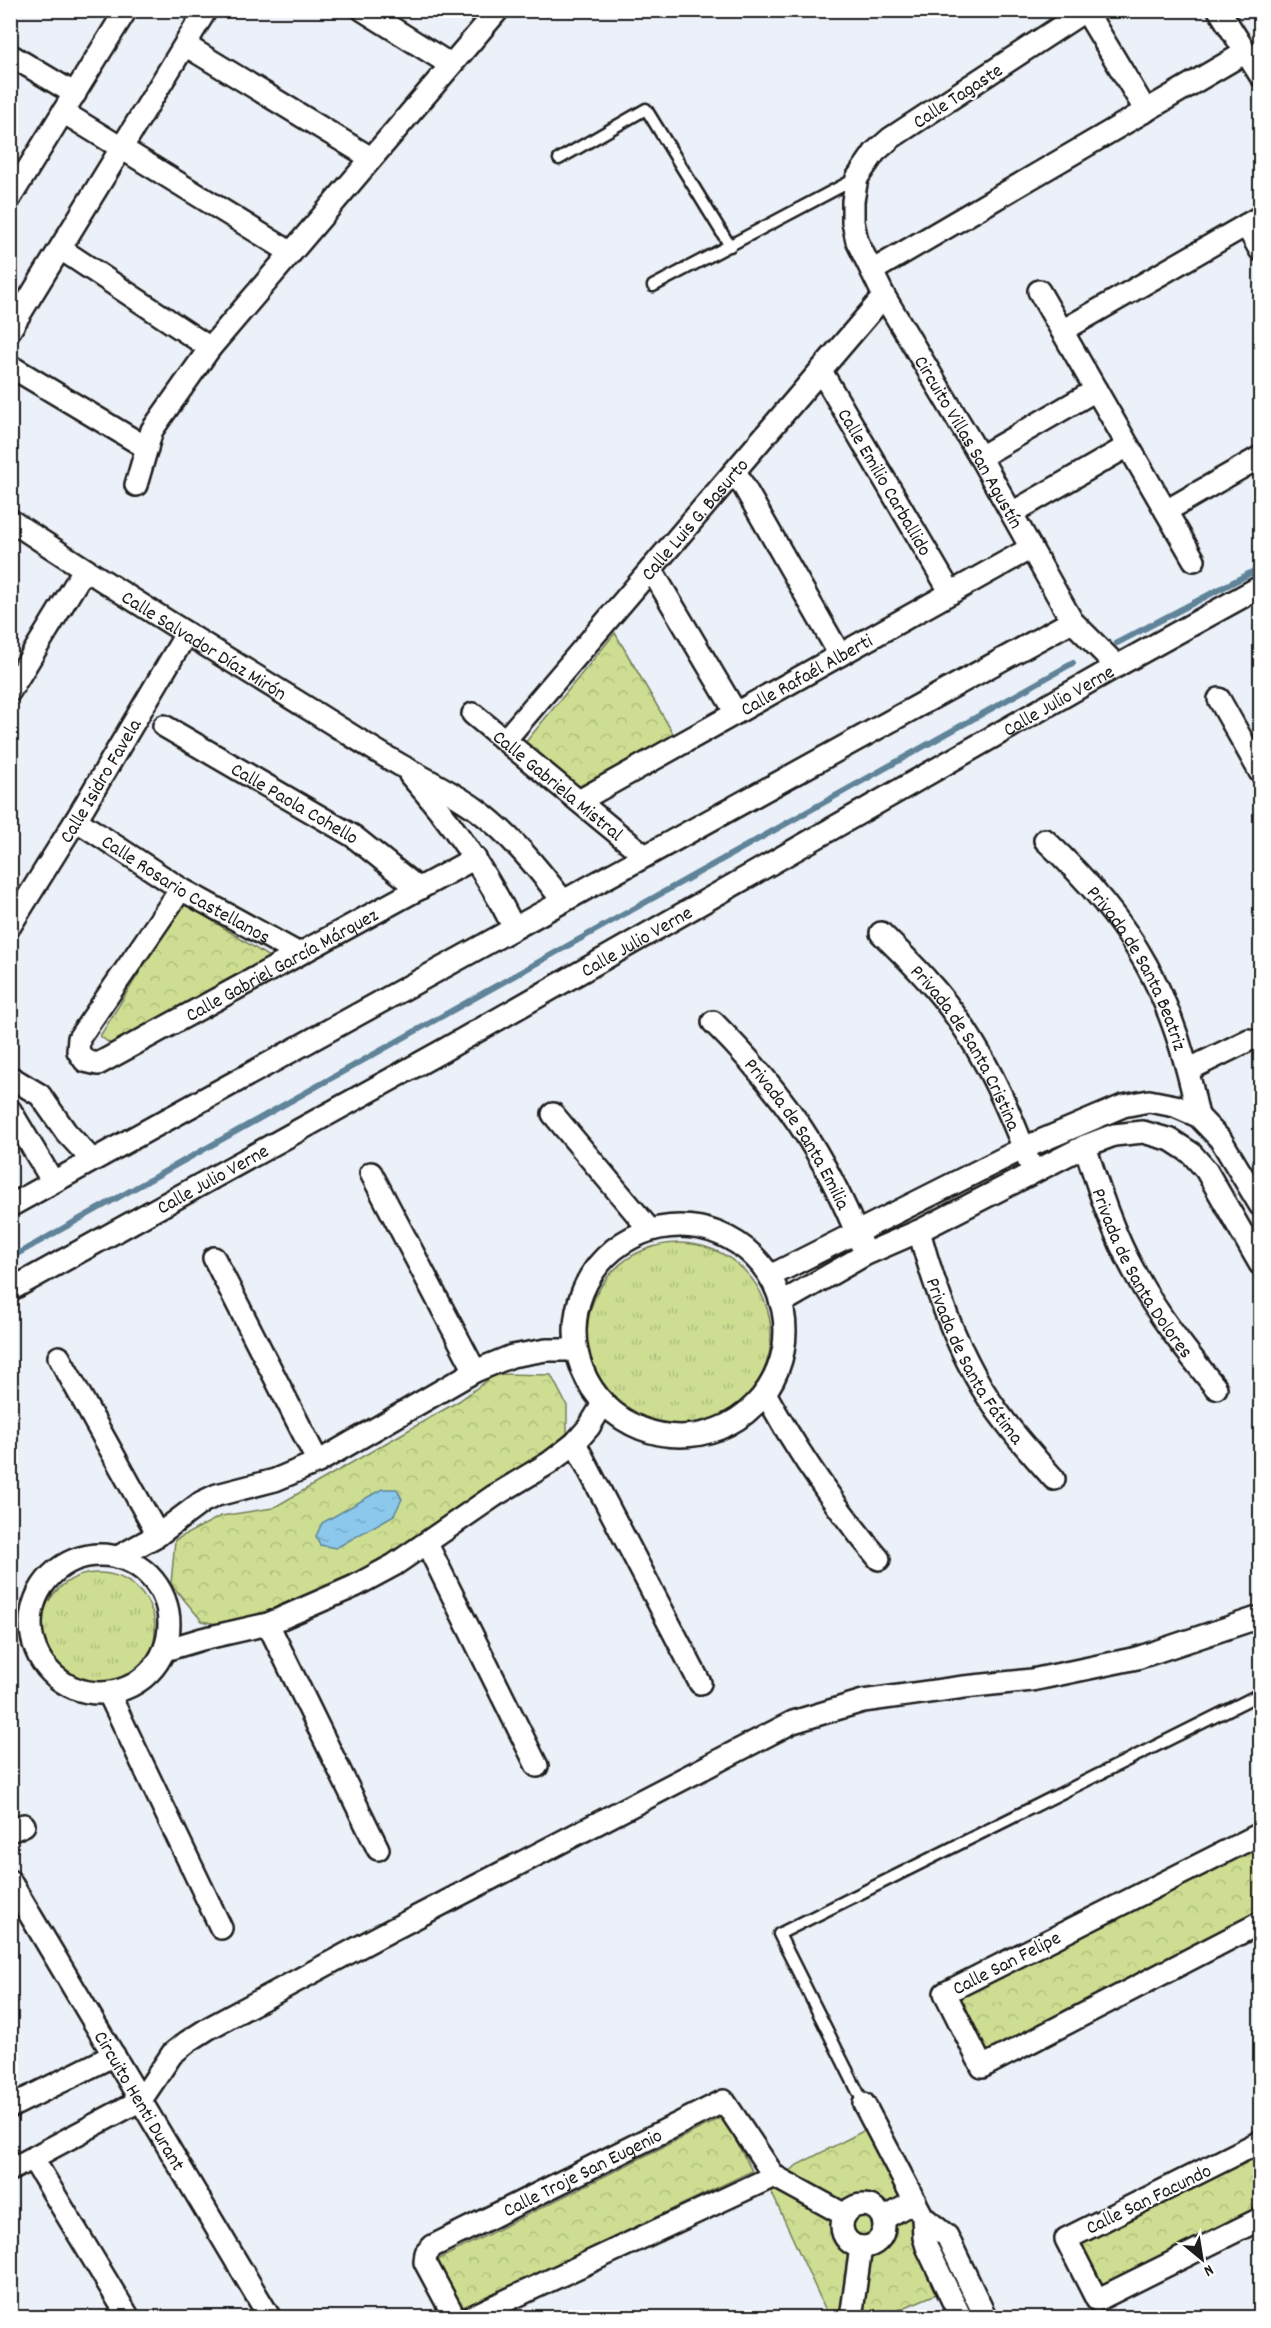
<svg xmlns="http://www.w3.org/2000/svg" width="1271" height="2328" viewBox="0 0 1271 2328" font-family="Dekko,sans-serif">
<style>
.grass{fill:url(#grass-tufts);stroke:#747d57;stroke-width:1.5}
.park{fill:url(#park-crowns);stroke:#747d57;stroke-width:1.5}
.water{fill:url(#water-ripples);stroke:#5f8398;stroke-width:1.5}
.lines{fill:none;stroke-linecap:round;stroke-linejoin:round}
.stream{stroke:#5f8398;stroke-width:6}
.lane-casing{stroke:#1c1c1c;stroke-width:15}
.street-casing{stroke:#1c1c1c;stroke-width:26}
.lane{stroke:#fff;stroke-width:10}
.street{stroke:#fff;stroke-width:21}
.labels{text-anchor:middle;stroke-width:4.5;stroke-linejoin:round;paint-order:stroke}
.street-label{font-size:20px;fill:#1c1c1c;stroke:#fff}
</style>
<defs>
<pattern id="grass-tufts" width="24" height="20" patternUnits="userSpaceOnUse" patternTransform="scale(1.5)"><rect width="24" height="20" fill="#cdde92"/><path d="M3 7l-1-3M5 7V3M7 7l1-3M15 17l-1-3M17 17v-4M19 17l1-3" fill="none" stroke="#afbe7d"/></pattern>
<pattern id="park-crowns" width="20" height="18" patternUnits="userSpaceOnUse" patternTransform="scale(1.5)"><rect width="20" height="18" fill="#cdde92"/><path d="M2 6a3 3 0 1 1 6 0M12 15a3 3 0 1 1 6 0" fill="none" stroke="#afbe7d"/></pattern>
<pattern id="water-ripples" width="26" height="14" patternUnits="userSpaceOnUse" patternTransform="scale(1.5)"><rect width="26" height="14" fill="#8bc8eb"/><path d="M2 4q2-2 4 0t4 0M15 11q2-2 4 0t4 0" fill="none" stroke="#77abc9"/></pattern>
</defs>
<rect width="100%" height="100%" fill="#ebf0f9"/>
<filter id="ink" filterUnits="userSpaceOnUse"><feTurbulence type="fractalNoise" baseFrequency=".0167" numOctaves="2"/><feDisplacementMap in="SourceGraphic" scale="12" xChannelSelector="R" yChannelSelector="G"/><feConvolveMatrix kernelMatrix="1 2 1 2 8 2 1 2 1" color-interpolation-filters="sRGB"/></filter>
<g filter="url(#ink)">
<path class="grass" d="M587 1335a92 92 0 1 1 184 0a92 92 0 1 1-184 0Z
M41 1630a57 57 0 1 1 114 0a57 57 0 1 1-114 0Z"/>
<path class="park" d="M615,633L674,735L576,788L525,743Z
M183,902L269,957L266,965L116,1048L100,1036Z
M496,1374L551,1375L567,1406V1433L537,1462L378,1566L280,1605L241,1629L202,1621L171,1584L175,1540L221,1516L273,1508L459,1401Z
M1260,1844V1916L988,2057L957,1997Z
M723,2117L752,2171L462,2310L437,2260Z
M869,2128L902,2197L941,2292L882,2317H829L770,2189L797,2165Z
M1260,2144V2218L1097,2302L1066,2242Z"/>
<path class="water" d="M382,1489H397L402,1499L394,1515L336,1548L320,1545L316,1536L322,1523Z"/>
<g class="lines">
<path class="stream" d="M1117,643L1260,568
M10,1258L1073,663"/>
<g class="lane-casing">
<path id="lane" d="M559,159L646,109L730,246
M653,286L857,178
M864,2104L779,1934L1260,1694"/>
</g>
<g class="street-casing">
<g id="street">
<path d="M363,10L451,65"/>
<path id="s1" d="M1086,10L891,138L875,152L857,178L853,201V222L857,241L884,296L980,457L1072,621L1117,666"/>
<path d="M1219,10L1260,75"/>
<path d="M1086,11L1146,111"/>
<path d="M185,45L371,158"/>
<path d="M10,55L75,94"/>
<path d="M63,112L290,252"/>
<path d="M10,198L126,10"/>
<path d="M1246,225L1260,250"/>
<path d="M61,249L210,348"/>
<path d="M872,271L1246,52"/>
<path d="M1039,291L1194,560"/>
<path d="M10,330L206,10"/>
<path d="M1062,331L1260,217"/>
<path d="M10,366L147,448"/>
<path id="s2" d="M821,371L951,593"/>
<path d="M980,457L1096,390"/>
<path d="M735,471L840,655"/>
<path d="M136,485L152,430L210,348L498,10"/>
<path d="M1166,511L1260,457"/>
<path d="M1012,513L1128,446"/>
<path id="s3" d="M10,520C108,586 209,647 309,709C340,728 370,748 402,766C427,780 452,792 476,809C510,834 537,867 563,901"/>
<path d="M651,569L736,713"/>
<path d="M10,691L84,570"/>
<path d="M1219,699L1260,772"/>
<path id="s4" d="M473,714L645,856"/>
<path id="s5" d="M164,726L353,836L419,889"/>
<path id="s6" d="M505,740L884,296"/>
<path d="M410,775C452,822 486,872 514,928"/>
<path id="s7" d="M579,801L1031,548"/>
<path id="s8" d="M76,820L181,889L299,954"/>
<path id="s9" d="M1045,840C1135,924 1174,996 1198,1116"/>
<path id="s10" d="M181,889L79,1038L78,1051L85,1061L98,1064L475,858"/>
<path id="s11" d="M10,926L76,820L186,634"/>
<path id="s12" d="M881,933C896,948 912,963 926,979C974,1031 1004,1096 1029,1162"/>
<path id="s13" d="M713,1022C783,1092 824,1152 861,1244"/>
<path d="M1188,1070L1249,1040"/>
<path d="M10,1077L40,1095L66,1132L92,1160"/>
<path d="M10,1110L53,1182"/>
<path d="M553,1114L650,1230"/>
<path id="s14" d="M1085,1146C1099,1190 1113,1234 1136,1275C1158,1316 1187,1352 1216,1388"/>
<path d="M371,1173L475,1371"/>
<path d="M10,1206L1072,621"/>
<circle cx="680" cy="1331" r="105"/>
<path id="s15" d="M919,1231C934,1286 953,1339 982,1388C1002,1421 1028,1450 1054,1479"/>
<path d="M214,1258L318,1462"/>
<path d="M770,1276L1024,1148L1123,1106L1149,1101L1175,1106L1198,1116L1221,1140L1260,1205"/>
<path id="s16" d="M10,1290L444,1050L1117,666L1260,587"/>
<path d="M781,1303L866,1254L919,1231L1085,1146L1114,1135L1143,1132L1171,1140L1191,1153L1206,1170L1260,1264"/>
<path d="M59,1357L158,1535"/>
<path d="M765,1393C798,1453 835,1507 879,1559"/>
<path d="M575,1443L700,1683"/>
<path d="M427,1544L537,1766"/>
<circle cx="100" cy="1624" r="69"/>
<path d="M118,1557L158,1535L202,1502L217,1495L275,1480L318,1462L475,1371L512,1356L546,1350H576"/>
<path d="M268,1624L378,1849"/>
<path d="M165,1650L202,1639L268,1624L355,1586L394,1565L494,1496L549,1463L575,1443L589,1427L603,1404"/>
<path d="M109,1694L221,1928"/>
<path d="M10,1831L24,1825"/>
<path d="M1260,1834L945,1993L982,2067L1260,1923"/>
<path id="s17" d="M10,1881L270,2318"/>
<path d="M864,2104L923,2217L924,2237L927,2247L961,2318"/>
<path d="M10,2107L114,2055"/>
<path d="M1260,2142L1066,2239L1097,2300L1260,2219"/>
<path d="M33,2159L129,2318"/>
<path d="M10,2170L141,2100L172,2054L187,2042L209,2028L378,1937L793,1722L863,1701L964,1687L1032,1680L1137,1658L1260,1617"/>
<circle cx="863" cy="2226" r="21"/>
<path d="M923,2217L947,2236L986,2318"/>
<path d="M883,2219L915,2201"/>
<path id="s18" d="M455,2318L425,2262L426,2253L433,2246L724,2101L774,2176L845,2215"/>
<path d="M469,2318L774,2176"/>
<path d="M851,2318L861,2247"/>
</g>
</g>
<use href="#lane" class="lane"/>
<use href="#street" class="street"/>
</g>
</g>
<g class="labels">
<g class="street-label">
<text transform="translate(957 95) rotate(-33)" y="7">Calle Tagaste</text>
<text dy="7" stroke="none"><textPath href="#s1" startOffset="580">Circuito Villas San Agustín</textPath></text>
<text dy="7" stroke="none"><textPath href="#s2" startOffset="128">Calle Emilio Carballido</textPath></text>
<text dy="7" stroke="none"><textPath href="#s6" startOffset="291">Calle Luis G. Basurto</textPath></text>
<text dy="7" stroke="none"><textPath href="#s3" startOffset="231">Calle Salvador Díaz Mirón</textPath></text>
<text dy="7" stroke="none"><textPath href="#s7" startOffset="260">Calle Rafaél Alberti</textPath></text>
<text dy="7" stroke="none"><textPath href="#s16" startOffset="1203">Calle Julio Verne</textPath></text>
<text dy="7" stroke="none"><textPath href="#s11" startOffset="171">Calle Isidro Favela</textPath></text>
<text dy="7" stroke="none"><textPath href="#s4" startOffset="111">Calle Gabriela Mistral</textPath></text>
<text dy="7" stroke="none"><textPath href="#s5" startOffset="152">Calle Paola Cohello</textPath></text>
<text dy="7" stroke="none"><textPath href="#s8" startOffset="130">Calle Rosario Castellanos</textPath></text>
<text dy="7" stroke="none"><textPath href="#s16" startOffset="717">Calle Julio Verne</textPath></text>
<text dy="7" stroke="none"><textPath href="#s10" startOffset="428">Calle Gabriel García Márquez</textPath></text>
<text dy="7" stroke="none"><textPath href="#s9" startOffset="160">Privada de Santa Beatriz</textPath></text>
<text dy="7" stroke="none"><textPath href="#s12" startOffset="144">Privada de Santa Cristina</textPath></text>
<text dy="7" stroke="none"><textPath href="#s13" startOffset="141">Privada de Santa Emilia</textPath></text>
<text dy="7" stroke="none"><textPath href="#s16" startOffset="231">Calle Julio Verne</textPath></text>
<text dy="7" stroke="none"><textPath href="#s14" startOffset="140">Privada de Santa Dolores</textPath></text>
<text dy="7" stroke="none"><textPath href="#s15" startOffset="142">Privada de Santa Fátima</textPath></text>
<text transform="translate(1006 1962) rotate(-27)" y="7">Calle San Felipe</text>
<text dy="7" stroke="none"><textPath href="#s17" startOffset="255">Circuito Henti Durant</textPath></text>
<text dy="7" stroke="none"><textPath href="#s18" startOffset="249">Calle Troje San Eugenio</textPath></text>
<text transform="translate(1148 2198) rotate(-26)" y="7">Calle San Facundo</text>
</g>
</g>
<rect width="1271" height="2328" fill="none" stroke="#fff" stroke-width="36"/>
<rect x="18" y="18" width="1235" height="2292" fill="none" stroke="#1c1c1c" stroke-width="2" filter="url(#ink)"/>
<g transform="translate(1202 2259) rotate(150)" stroke="#ffffff" stroke-width="4.5" paint-order="stroke">
<path d="M0-4.5L10 22L0 15L-10 22Z" fill="#1c1c1c"/>
<text y="-9" font-size="16" font-weight="bold" text-anchor="middle" fill="#1c1c1c">N</text>
</g>
</svg>
